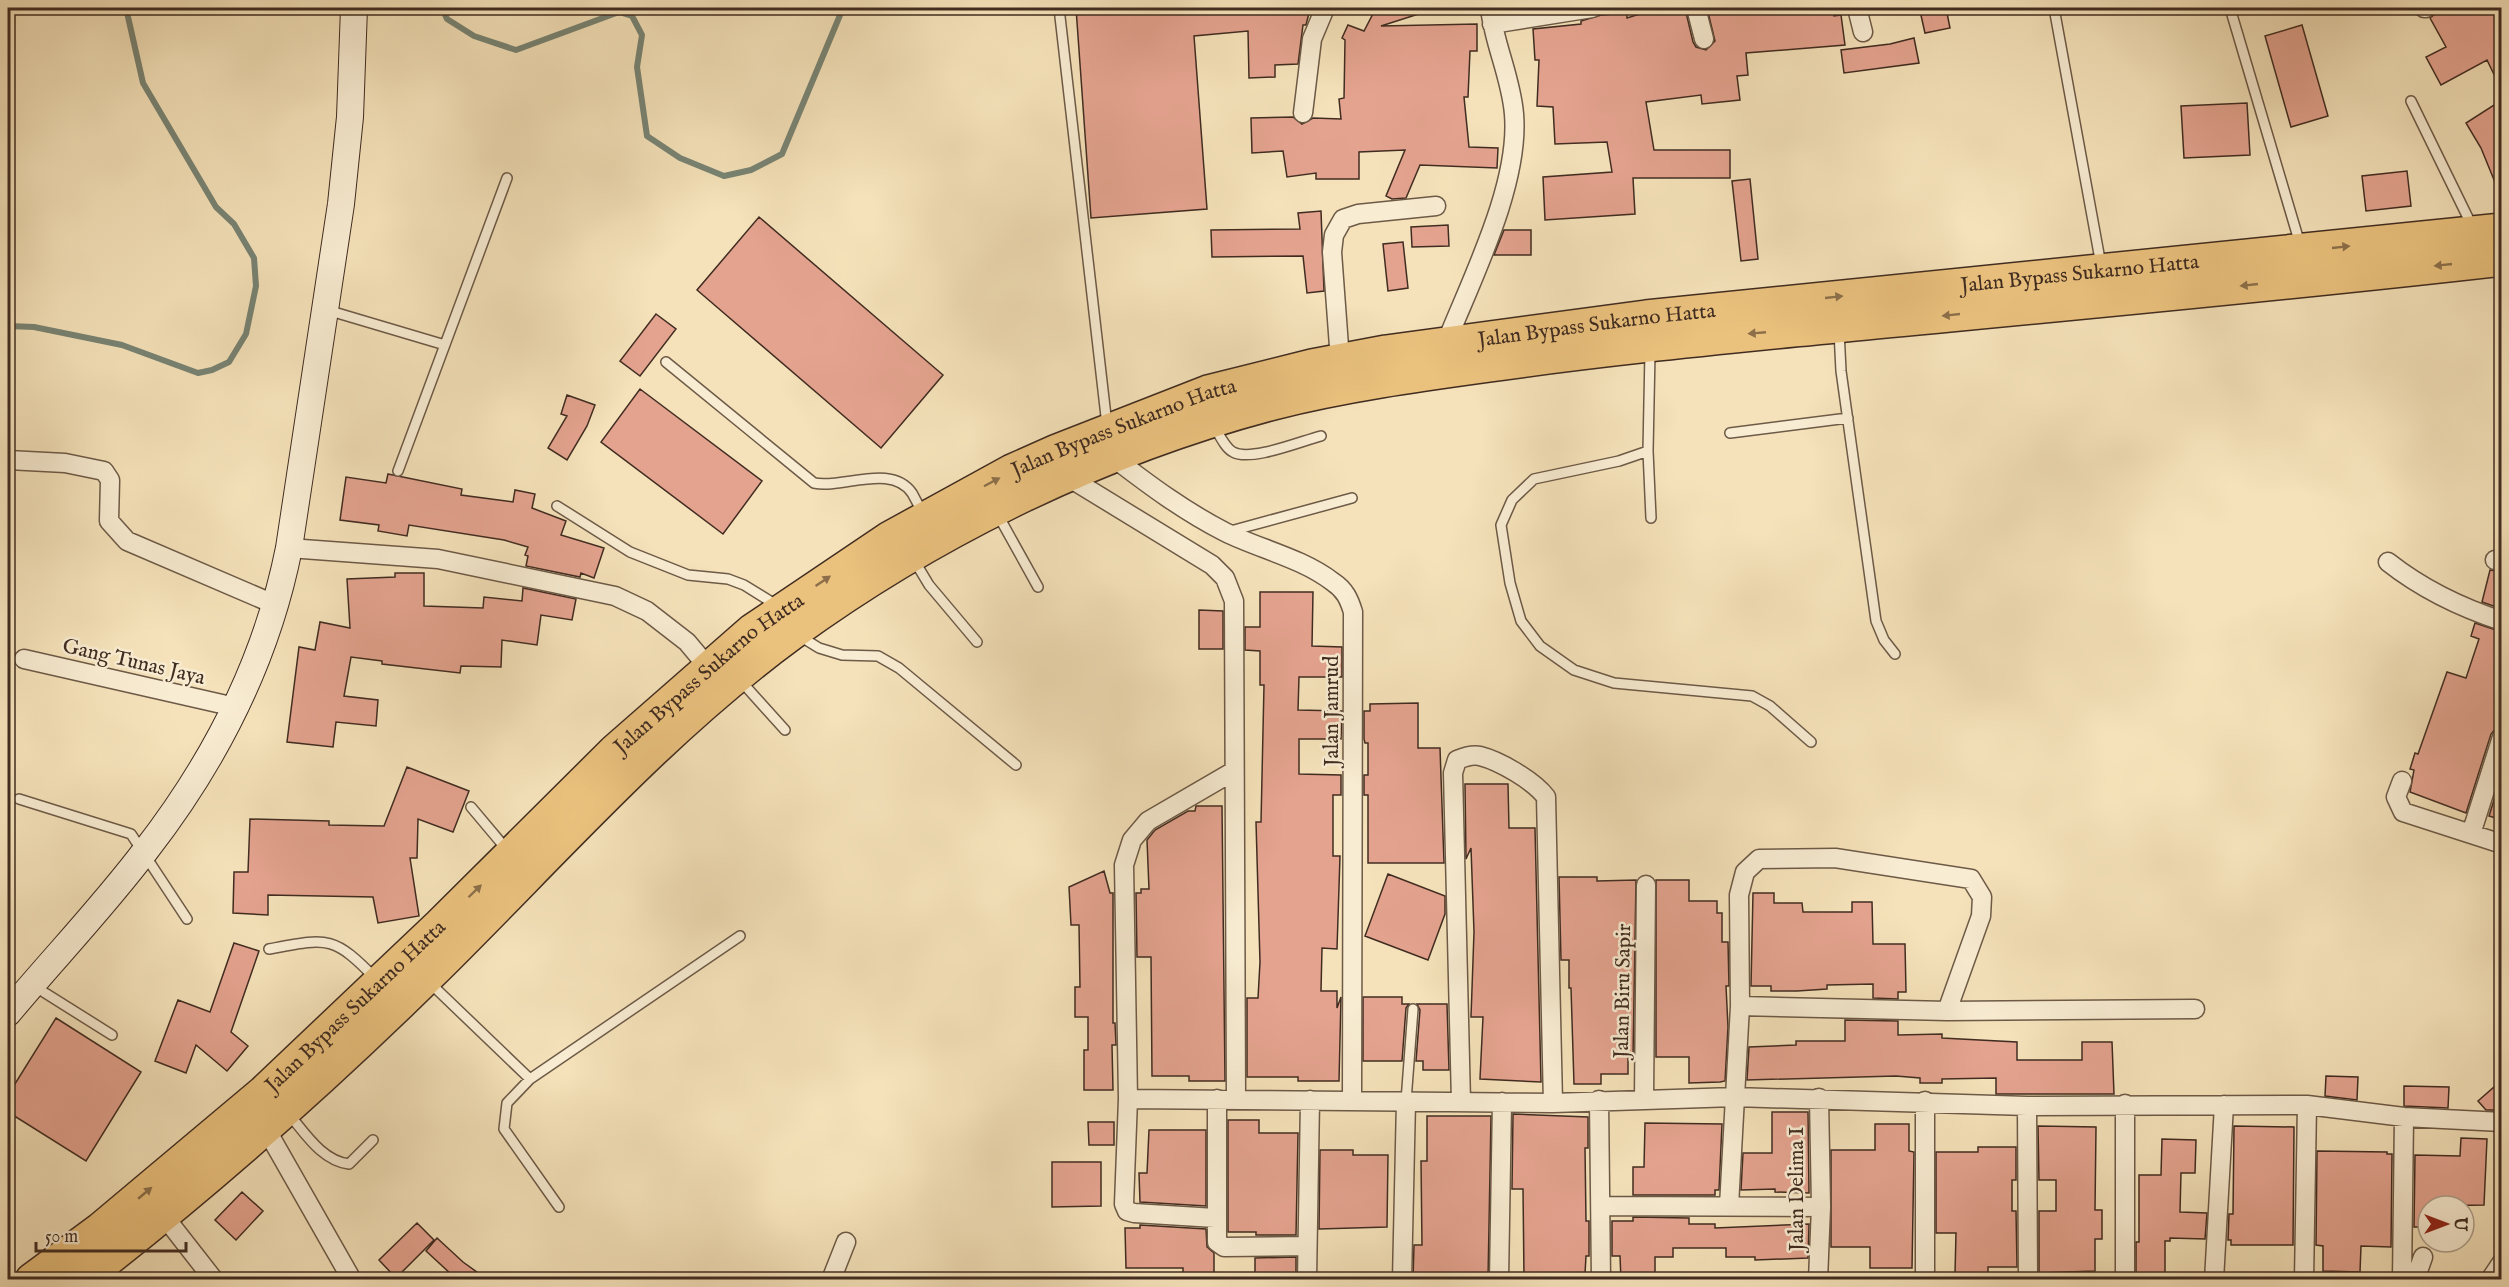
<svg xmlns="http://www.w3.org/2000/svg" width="2509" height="1287" viewBox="0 0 2509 1287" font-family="'IM FELL English',serif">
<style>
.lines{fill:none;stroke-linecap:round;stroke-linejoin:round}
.stream{stroke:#788474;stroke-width:6}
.building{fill:#e4a38f;stroke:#402c21;stroke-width:1.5}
.lane-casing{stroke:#6d5a47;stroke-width:12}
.street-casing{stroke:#6d5a47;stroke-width:21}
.secondary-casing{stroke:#402c21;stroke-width:28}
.highway-casing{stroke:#402c21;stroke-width:36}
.lane{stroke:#f8ecd2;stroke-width:9}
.street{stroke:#f8ecd2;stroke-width:18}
.secondary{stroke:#f8ecd2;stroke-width:26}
.highway{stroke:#eac17d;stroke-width:33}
.oneway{fill:#8c6f4a}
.labels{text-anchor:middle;stroke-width:5;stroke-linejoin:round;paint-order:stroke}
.street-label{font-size:21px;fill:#402c21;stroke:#f8ecd2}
</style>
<rect width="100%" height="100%" fill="#f5e2ba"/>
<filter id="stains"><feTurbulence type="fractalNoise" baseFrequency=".00333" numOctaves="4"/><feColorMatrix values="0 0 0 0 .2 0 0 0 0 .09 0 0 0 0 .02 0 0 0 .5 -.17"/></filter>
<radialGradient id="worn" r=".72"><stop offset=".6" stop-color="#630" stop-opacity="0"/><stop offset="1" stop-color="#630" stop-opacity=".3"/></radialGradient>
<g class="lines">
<path class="stream" d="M442,8L447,19L474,36L516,50L619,12L632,16L642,35L637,67L647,136L680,158L724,176L751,170L782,154L843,8
M8,326L34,327L122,345L198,373L212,370L229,362L246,334L256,286L254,258L234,224L216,207L143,83L126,8"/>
</g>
<path class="building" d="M1076,8H1275V11L1310,9L1306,25H1303L1298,64L1275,65V77L1249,78L1248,31L1194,36L1207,209L1091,218Z
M1376,8H1427L1428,11L1381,26L1477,24V51H1470L1468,97H1464L1469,147L1498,148L1497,168L1420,165L1406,198L1392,199L1386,196L1405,150L1359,152V179H1316V173L1287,177L1283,151L1252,153L1251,118L1293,117L1302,124L1313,118L1341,119L1339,99L1344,98L1345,40L1342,38L1348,25L1364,31Z
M1659,8H1685L1693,42L1696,47L1706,50L1715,41L1707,8H1833L1834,16L1841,15L1845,45L1746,53L1748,75L1737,76L1740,100L1702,104L1701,95L1646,102L1654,150H1730V178H1633L1635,214L1545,220L1543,177L1612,172L1607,142L1555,144L1553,107L1537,106L1539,60H1535L1533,29L1581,24V21L1601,15L1627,13V18Z
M1937,8H1946L1950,28L1925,33L1920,11Z
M2437,8H2502V91L2487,60L2441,85L2426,57L2446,47L2430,18L2435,14Z
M2302,25L2328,116L2291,127L2265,36Z
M1914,38L1919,63L1844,73L1841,50L1890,44Z
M2247,103L2250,155L2184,158L2181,106Z
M2494,105L2502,118L2501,197L2481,148L2466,123Z
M2407,171L2411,206L2366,211L2362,176Z
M1750,179L1758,259L1741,261L1732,181Z
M1321,211L1324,291L1307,293L1303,256L1212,257L1211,230L1300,229L1298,213Z
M759,217L943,375L881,448L697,290Z
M1448,225L1449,246L1412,247L1411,227Z
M1504,230H1531V255H1494Z
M1403,242L1408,288L1388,291L1383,244Z
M656,314L676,329L640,376L620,361Z
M640,389L762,481L723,534L601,442Z
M567,395L595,405L587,426L567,460L548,448L567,416L561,414Z
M388,474L462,489L461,495L513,502L515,490L535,494L532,508L566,521L561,535L604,548L594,578L581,573L580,577L526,566L528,556L525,555L528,547L504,540L409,525L407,536L378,531L379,525L340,520L346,477L386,483Z
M2490,570L2502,572V609L2482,602Z
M395,573H424V606L483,608L484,597L522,601L523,588L576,599L572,620L541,615L537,645L502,640L501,667L461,666L460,673L382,664V661L351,657L344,696L378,700L376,726L336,722L333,747L287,742L299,647L315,650L320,622L350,628L347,579L395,577Z
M1260,592H1313L1312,646L1342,647V677H1299L1298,710L1342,711L1341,739H1299V774L1341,775V795H1333V856H1340L1337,949L1322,948L1321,991H1337V1008L1341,997L1339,1081H1298V1077H1247V998H1258L1260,962L1256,822H1261L1264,685H1260V651L1245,650V627H1260Z
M1199,610L1223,611V649H1199Z
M2475,623L2502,632V721L2491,734L2466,813L2410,792L2414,770L2410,769L2415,753L2418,754L2447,672L2466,678L2479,639L2471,636Z
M1418,703V748H1440L1444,863H1368V795H1364V775H1368V743H1365L1364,739V711H1370V704Z
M407,767L469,791L453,832L418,819L417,858H410L419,916L378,923L373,897L268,895V915L233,913L234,872H248L250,819L329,821V825L384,826Z
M2500,781H2502V820L2489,816Z
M1465,784H1508L1509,828H1535L1541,1082L1480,1079L1483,1017H1471L1474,932L1471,848L1466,859Z
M1196,806H1222L1225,1081H1189V1076H1152L1151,957H1137L1136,893H1141V889H1149L1147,840L1155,830L1188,811H1195Z
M1104,871L1110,893H1113V1023H1115L1116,1045H1112L1113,1090H1084V1050H1088V1017H1075V987H1080L1079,925H1071L1069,887Z
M1388,874L1445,896V914L1428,960L1365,936Z
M1559,877H1597V881L1636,880L1633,1057H1628V1074H1601V1084H1574L1571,988H1569V960H1561Z
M1656,880H1689V901H1717V913H1722V942H1728L1729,986H1726L1728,1027L1725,1081L1720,1082L1689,1083V1057H1656Z
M1753,893H1774V903H1802L1803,912H1852V902H1872L1873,944H1905L1906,992H1898V999L1873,998V984L1827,985V989L1797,991H1771V986H1751Z
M234,943L259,951L231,1032L248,1046L227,1071L196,1045L186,1073L155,1061L178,1000L210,1012Z
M1363,997H1402V1004H1409L1406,1008L1402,1061H1363Z
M1417,1004H1447L1449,1070H1423V1061H1416L1420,1010Z
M56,1018L141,1072L86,1161L8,1112V1095Z
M1845,1020L1898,1021V1035L1942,1034V1038L2017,1042V1060H2082V1042H2112L2114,1094H1996V1078L1942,1079V1083H1920V1078L1896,1076L1747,1080L1749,1047L1796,1045V1041H1845Z
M2326,1076L2358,1077L2357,1100L2325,1096Z
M2502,1080V1105L2496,1110H2486L2478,1101Z
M2404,1086L2449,1087L2448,1108L2404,1106Z
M1772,1112H1808L1809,1193L1775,1192V1189L1741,1190L1743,1153H1772Z
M1513,1114L1588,1117V1148H1585L1586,1221H1589V1256H1586L1585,1274L1524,1277L1523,1189H1512Z
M1427,1116H1491L1488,1280H1413L1414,1245H1422L1421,1161H1427Z
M1228,1120H1259V1133H1298L1296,1235H1256V1232H1228Z
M1088,1122H1114V1145H1089Z
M1645,1123L1722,1124L1719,1190H1715V1195H1633V1167H1644Z
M1875,1124H1909V1151L1914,1152L1912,1268H1870V1247H1831V1150H1875Z
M2038,1126L2096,1127L2095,1210H2102V1239H2095V1271L2039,1273V1211H2056V1180H2039Z
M2234,1126L2294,1127L2293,1245H2231V1240H2228L2229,1214H2233Z
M1149,1130H1206V1206L1140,1202L1139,1173H1147Z
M2461,1138L2487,1139L2484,1205L2428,1206V1227H2414L2415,1155L2460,1156Z
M2162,1139L2196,1140L2195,1173H2181L2180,1212L2207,1213L2205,1239L2170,1238V1241H2165V1275H2136V1242H2139V1175H2161Z
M1978,1147H2016V1180H2012V1211H2016L2017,1267H1988V1274H1955L1956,1233H1936V1152H1978Z
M1320,1150H1353V1155H1388L1387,1227L1319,1229Z
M2317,1151L2387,1152V1154H2392L2391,1247L2361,1246L2360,1272L2323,1271V1246L2316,1245Z
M1052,1162H1101V1206L1052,1207Z
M242,1192L263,1211L236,1240L215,1220Z
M1633,1217L1689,1218V1224H1715V1228L1809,1224L1808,1258L1755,1260V1257H1726V1248H1673V1257H1655V1280H1621L1620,1256H1612V1221H1633Z
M417,1223L434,1240L396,1278L379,1260Z
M1140,1225L1206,1229L1207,1247L1214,1253V1275H1183V1268H1126L1125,1228H1140Z
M437,1238L463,1262L488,1280H449L452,1275L426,1251Z
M1296,1257V1280L1255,1277V1258Z"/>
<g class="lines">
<g class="lane-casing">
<path id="lane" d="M1059,8L1107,425
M2054,8L2101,265
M2230,8L2300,244
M2411,101L2473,228
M327,310L445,345
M1839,331L1841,371L1876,621L1884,640L1895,654
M1650,352L1648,451L1619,461L1534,479L1512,500L1501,525L1510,583L1521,621L1540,646L1574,670L1614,683L1752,696L1770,706L1811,742
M666,362L814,483C843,489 891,463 912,493C916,500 919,507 924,514
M1214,426C1219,434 1225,448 1233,452C1251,462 1301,441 1321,436
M1730,433L1848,418
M1648,451L1651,518
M398,471L507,178
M557,506L630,552L688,575L728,579L744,585L778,606
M998,515L1038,587
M1227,532L1352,498
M914,560L929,585L977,642
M798,635L819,648L842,655L878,656L899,668L1016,765
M740,680L785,730
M19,799L131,834L187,919
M471,807L508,851
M269,949C328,938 333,935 376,979
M429,982L530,1079L507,1103L504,1129L559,1207
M34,986L112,1035
M530,1079L740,936
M1406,1101L1413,1009
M288,1113C305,1133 322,1161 349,1164L373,1140"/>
</g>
<g class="street-casing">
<path id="street" d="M1696,8L1704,39
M1857,8L1863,32
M2424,8H2426
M1492,24L1592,8
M1303,113L1312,39L1325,8
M1446,343C1472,278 1520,184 1514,114C1511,77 1494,44 1490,8
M1340,360L1332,252L1334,235L1343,219L1358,214L1436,206
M1114,458C1149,485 1184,511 1225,532C1259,549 1302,558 1333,582C1345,590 1349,599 1353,612L1352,1101
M8,460L65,463L104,471L110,480L109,521L127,541L276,605
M1068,477L1212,565L1225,578L1234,601L1236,1099
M289,548L438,559L615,596L647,611L687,642L708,667
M2495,560L2502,561
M2388,562C2421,588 2462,608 2502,621
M24,659L235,707
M2402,781L2396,797L2403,812L2502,844
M2471,834L2502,737
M1740,1006L1947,1011L2195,1009
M1644,1098L1646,885
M1128,1099L1553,1103L1735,1097L2027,1106L2307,1105L2404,1117L2502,1122
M1217,1099V1242L1224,1247L1307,1246
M1599,1100L1601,1280
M1925,1101V1280
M1461,1102L1453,773L1457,760C1464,757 1472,754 1480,756C1500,761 1534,781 1546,797L1553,1103
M2125,1104V1280
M2027,1106L2028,1280
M266,1129L352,1280
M1602,1206L1821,1207
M1729,1206L1740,1006L1739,895L1745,872L1759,859L1835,858L1971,879L1982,897L1981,916L1947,1011
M164,1216L214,1280
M1215,1218L1134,1213L1127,1211L1124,1204L1128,1099L1124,865L1132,840L1148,821L1234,771
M831,1280L846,1242
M1307,1280L1310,1100
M1402,1280L1406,1101
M1499,1280L1502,1102
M1818,1280L1821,1207L1819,1098
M2214,1280L2224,1105
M2304,1280L2307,1105
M2402,1280L2404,1117
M2415,1280L2423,1257
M2490,1280L2502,1262"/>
</g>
<g class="secondary-casing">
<path id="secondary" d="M8,1013C53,959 103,907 146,850C215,761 267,659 289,548L341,204L350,117L354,8"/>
</g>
<g class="highway-casing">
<g id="highway">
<path id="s1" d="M32,1280L101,1229L263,1093L440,925L615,751L752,631L890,538L1012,471L1057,451L1208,392L1312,366L1386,352L1646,317L2502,230"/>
<path d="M81,1280C205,1184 321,1081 432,972C550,856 658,731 792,633C935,529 1102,448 1273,403C1344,385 1417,375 1490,365C1608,348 1726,337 1845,325C2064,304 2283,284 2502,259"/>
</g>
</g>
<use href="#lane" class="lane"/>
<use href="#street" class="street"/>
<use href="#secondary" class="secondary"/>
<use href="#highway" class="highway"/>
</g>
<defs><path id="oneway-solid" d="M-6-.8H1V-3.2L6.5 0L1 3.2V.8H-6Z" transform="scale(1.5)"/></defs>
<g class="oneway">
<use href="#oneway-solid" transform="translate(2341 247) rotate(-6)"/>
<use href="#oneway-solid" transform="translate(2443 265) rotate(174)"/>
<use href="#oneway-solid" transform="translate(2249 285) rotate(174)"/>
<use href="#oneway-solid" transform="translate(1834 297) rotate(-6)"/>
<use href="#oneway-solid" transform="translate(1951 315) rotate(174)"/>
<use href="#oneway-solid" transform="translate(1757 333) rotate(175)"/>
<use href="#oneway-solid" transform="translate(992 482) rotate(-28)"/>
<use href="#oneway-solid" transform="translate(823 581) rotate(-34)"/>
<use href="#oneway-solid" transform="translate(475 891) rotate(-44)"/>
<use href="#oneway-solid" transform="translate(145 1193) rotate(-40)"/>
</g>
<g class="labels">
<g class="street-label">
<text dy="7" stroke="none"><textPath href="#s1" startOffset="2368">Jalan Bypass Sukarno Hatta</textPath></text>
<text dy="7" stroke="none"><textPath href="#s1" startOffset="1882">Jalan Bypass Sukarno Hatta</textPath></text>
<text dy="7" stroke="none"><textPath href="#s1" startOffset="1396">Jalan Bypass Sukarno Hatta</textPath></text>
<text transform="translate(134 661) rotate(13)" y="7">Gang Tunas Jaya</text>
<text dy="7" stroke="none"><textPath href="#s1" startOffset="910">Jalan Bypass Sukarno Hatta</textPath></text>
<text transform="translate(1331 711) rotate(-90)" y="7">Jalan Jamrud</text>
<text transform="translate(1622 991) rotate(-89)" y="7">Jalan Biru Sapir</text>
<text dy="7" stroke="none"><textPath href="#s1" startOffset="424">Jalan Bypass Sukarno Hatta</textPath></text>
<text transform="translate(1796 1189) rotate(-90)" y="7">Jalan Delima I</text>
</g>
</g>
<rect width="2509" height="1287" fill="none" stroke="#f5e2ba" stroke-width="30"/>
<rect x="9" y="9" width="2491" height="1269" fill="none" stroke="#402c21" stroke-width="3"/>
<rect x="15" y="15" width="2479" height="1257" fill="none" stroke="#402c21" stroke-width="1.5"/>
<g transform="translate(2446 1224) rotate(90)"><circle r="28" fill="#f8ecd2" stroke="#ae9f8b" stroke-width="1.5"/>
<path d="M0-4.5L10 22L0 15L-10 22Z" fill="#8f2418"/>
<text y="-9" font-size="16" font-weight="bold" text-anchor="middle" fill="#402c21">U</text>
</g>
<path d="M36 1242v9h150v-9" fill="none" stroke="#402c21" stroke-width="3"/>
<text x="45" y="1242" font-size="18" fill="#402c21" stroke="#f8ecd2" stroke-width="4.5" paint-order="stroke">50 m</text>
<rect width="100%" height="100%" filter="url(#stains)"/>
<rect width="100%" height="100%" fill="url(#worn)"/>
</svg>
